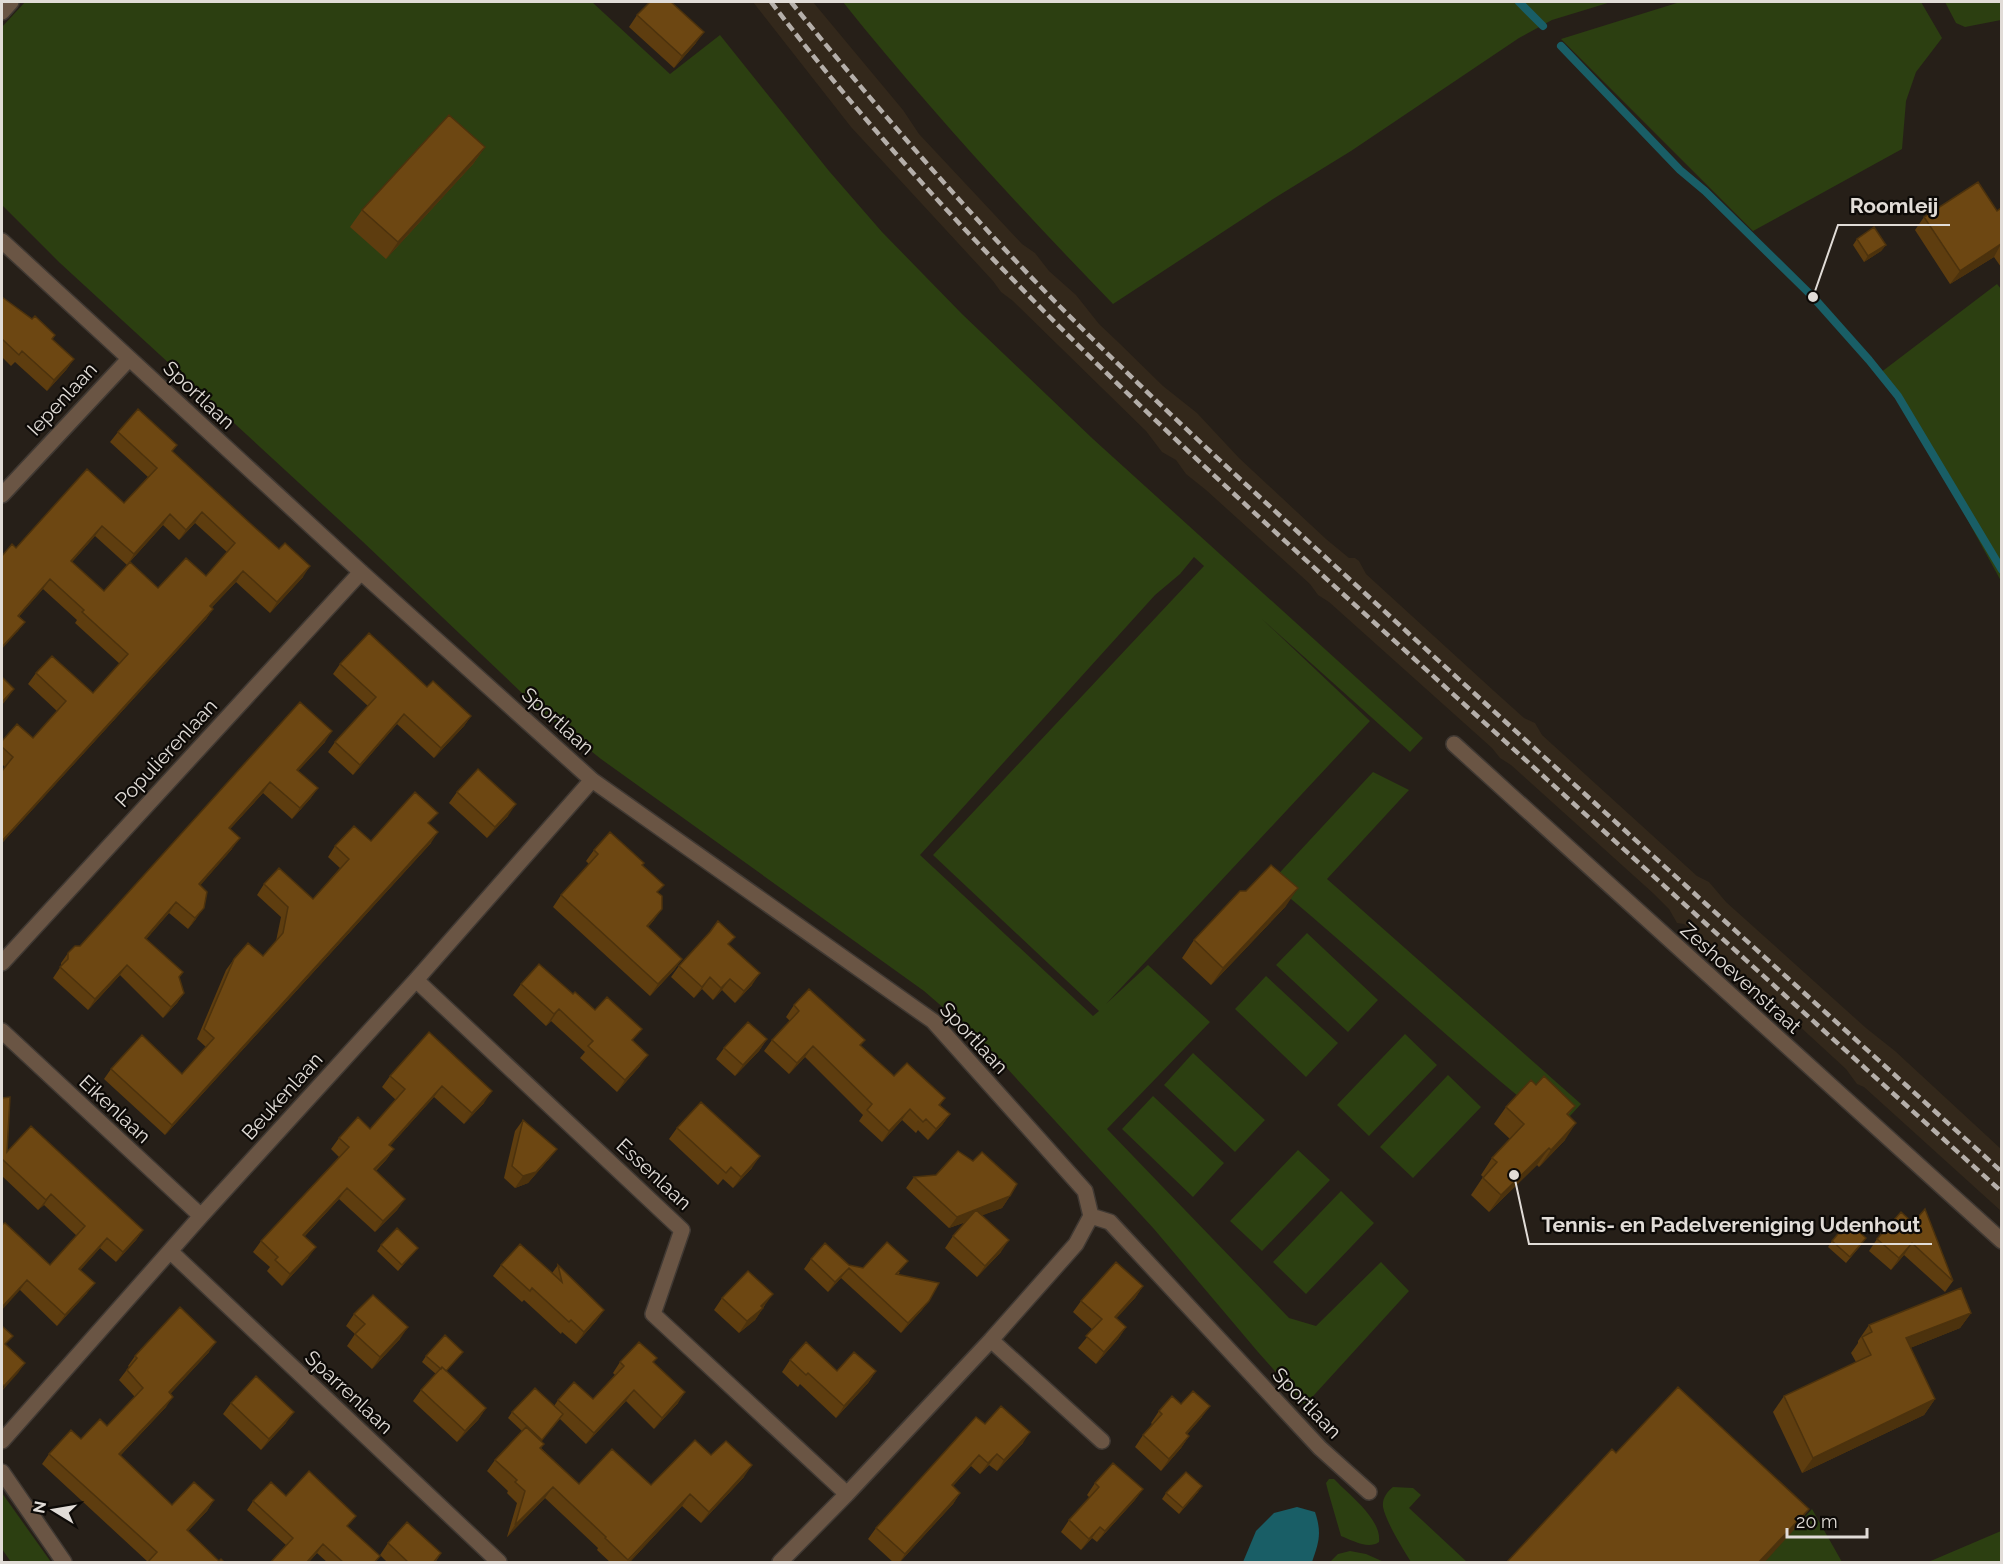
<svg xmlns="http://www.w3.org/2000/svg" width="2003" height="1564" viewBox="0 0 2003 1564" font-family="Raleway,sans-serif">
<style>
.built{fill:#33281b}
.green{fill:#2c3f11;fill-rule:evenodd}
.water{fill:#195e66}
.lines{fill:none;stroke-linecap:round;stroke-linejoin:round}
.stream{stroke:#195e66;stroke-width:8}
.minor-casing{stroke:#403933;stroke-width:18}
.minor{stroke:#6a5544;stroke-width:15}
.rail{stroke:#b5afaa;stroke-width:4.5;stroke-dasharray:9 4.5;stroke-linecap:butt}
.wall{fill:#5e3d0f;fill-rule:evenodd}
.shaded-wall{fill:#4c320d}
.building{fill:#6d4712;stroke:#4c320d;stroke-width:1.5;fill-rule:evenodd}
.labels{text-anchor:middle;stroke-width:4.5;stroke-linejoin:round;paint-order:stroke}
.street-label{font-size:20px;fill:#e1dcd7;stroke:#0d0a07}
.leader{fill:none;stroke:#e1dcd7;stroke-width:2}
.callout-dot{fill:#e1dcd7;stroke:#0d0a07;stroke-width:2}
.callout-label{font-size:21px;text-anchor:middle;font-weight:bold;fill:#e1dcd7;stroke:#0d0a07;stroke-width:4.5;stroke-linejoin:round;paint-order:stroke}
</style>
<rect width="100%" height="100%" fill="#261f18"/>
<path class="built" d="M753,2H813L903,110L919,134L1022,244L1035,253L1049,271L1076,295L1099,324L1118,342L1163,386L1197,413L1239,458L1326,539L1349,558H1355L1359,561L1366,574L1494,691L1524,718L1535,723L1542,735L1697,876L1709,882L1726,902L1866,1028L1895,1051L2001,1149V1211L1864,1087L1857,1084L1846,1069L1772,1001L1684,924L1677,923L1669,909L1654,894L1511,765L1500,758L1492,748L1329,602L1318,595L1310,584L1206,490L1186,474L1176,460L1162,452L1146,431L1013,301L1001,292L993,281L851,127Z"/>
<path class="green" d="M25,2H592L670,74L720,35L829,171L882,232L962,314L1093,439L1423,738L1410,752L1262,619L1370,721L1106,1004L1148,965L1210,1022L1107,1129L1289,1318L1316,1326L1381,1262L1409,1291L1305,1405L1258,1352L1154,1229L982,1041L924,991L601,759L542,712L361,540L60,263L2,205V27ZM1194,557L1204,566L933,855L1099,1011L1093,1016L920,855L1155,595L1180,574Z
M843,2H1611L1552,20L1519,38L1351,151L1273,199L1113,304C1019,207 927,107 843,2Z
M1680,2H1921L1942,38L1916,72L1906,101L1902,149L1753,231L1561,39Z
M1945,2H2001V20L1965,27L1956,23Z
M1997,284L2002,290L2001,581L1937,464L1880,373Z
M1373,772L1409,790L1327,879L1581,1104L1558,1129C1460,1050 1368,963 1271,882Z
M1307,933L1378,1000L1348,1032L1276,965Z
M1266,976L1338,1043L1306,1077L1235,1009Z
M1405,1034L1437,1065L1369,1136L1337,1105Z
M1193,1053L1265,1120L1235,1152L1164,1085Z
M1448,1075L1481,1107L1413,1178L1380,1147Z
M1153,1096L1224,1163L1193,1197L1122,1129Z
M1298,1150L1330,1180L1262,1251L1230,1221Z
M1341,1191L1374,1223L1306,1294L1273,1262Z
M1329,1479H1334C1349,1495 1382,1519 1379,1542C1368,1550 1352,1540 1341,1536L1328,1491L1326,1483Z
M1393,1487L1413,1488L1421,1495L1409,1508L1467,1562H1411C1403,1549 1386,1522 1383,1507C1382,1498 1387,1492 1393,1487Z
M2,1493L51,1562H11L2,1549Z
M1812,1509L1842,1562H1764Z
M2001,1531V1562H1927L1933,1560Z
M1350,1551L1366,1554L1384,1562H1330L1338,1554Z"/>
<path class="water" d="M1297,1507L1315,1512C1322,1533 1319,1542 1312,1562H1243L1256,1531L1274,1513Z"/>
<g class="lines">
<path class="stream" d="M1519,2L1543,26
M1561,46L1680,170L1705,191L1813,297L1869,360L1898,396L2002,570"/>
<g class="minor-casing">
<path id="minor" d="M2,12L11,2
M2,241L361,572L592,780L933,1021L1085,1191L1091,1216L1076,1244L991,1340L847,1494L780,1562
M2,495L129,359
M1454,744L2002,1241
M2,963L361,572
M416,980L682,1230L653,1314L847,1494
M2,1031L201,1216
M1091,1216L1110,1222L1320,1448L1369,1492
M171,1252L499,1562
M991,1340L1102,1441
M2,1441L201,1216L416,980L592,780
M2,1472L64,1562"/>
</g>
<use href="#minor" class="minor"/>
<path class="rail" d="M771,2C947,233 1163,430 1377,625C1585,814 1793,1003 2002,1192
M791,2C867,96 946,188 1030,276C1150,400 1279,514 1406,631C1604,812 1803,992 2002,1172"/>
</g>
<path class="wall" d="M637,15L696,43L674,68L629,27Z
M485,147L473,164L386,259L350,227L362,210Z
M2001,208V267L1994,257L1950,284L1915,230L1924,217L1997,211Z
M1857,239L1886,245L1881,251L1864,262L1853,245Z
M2,297L55,335L52,339L74,359L66,370L47,391L15,362L11,366L2,357Z
M118,432L173,452L303,577L270,613L236,582L212,607L213,609L206,619L2,843V771L5,767L2,764V741L33,738L57,711L28,684L36,673L93,693L120,664L75,623L77,620L43,589L19,616L25,622L17,632L16,548L124,503L148,477L110,442ZM195,523L227,552L206,576L158,588L104,591L72,562L95,536L127,565L163,525L179,540Z
M340,664L427,687L471,716L464,726L434,758L397,724L353,775L328,752L335,742L368,706L333,674Z
M300,702L325,742L298,771L318,788L310,799L292,819L263,793L230,829L232,849L200,885L196,919L188,929L169,913L146,939L183,972L179,977L184,993L177,1003L163,1018L120,975L88,1010L53,978L61,966V963L68,953L80,946Z
M457,792L508,816L487,838L449,803Z
M430,824L431,843L165,1135L104,1079L111,1069L182,1074L206,1047L197,1039L226,970L234,959L263,956L276,941L281,917L257,895L264,884L313,899L340,868L328,857L335,846L371,841Z
M594,850L643,865L658,893L654,920L648,927L682,959L674,970L650,996L553,907L561,895L589,864L586,861Z
M1286,906L1211,985L1182,958L1194,940Z
M729,945L752,985L735,1003L722,990L713,1000L702,989L694,998L671,977L679,966Z
M521,984L573,994L595,1010L634,1041L640,1066L617,1092L580,1058L585,1052L551,1021L546,1026L513,995Z
M794,1005L865,1040L860,1046L894,1076L945,1098L940,1105L950,1114L942,1125L928,1140L918,1130L916,1133L902,1120L882,1142L859,1121L863,1115L805,1057L789,1074L764,1051L772,1040L790,1021L786,1017Z
M429,1032L484,1103L464,1124L434,1097L390,1146L394,1149L386,1160L376,1171L405,1199L397,1210L375,1232L339,1199L305,1236L308,1258L282,1286L267,1271L270,1267L253,1252L261,1241L339,1157L331,1149L339,1138L370,1129L396,1100L382,1087L390,1076Z
M767,1039L759,1051L735,1076L716,1059L724,1048Z
M1536,1085L1575,1106L1568,1115L1565,1140L1539,1167L1537,1165L1489,1212L1471,1195L1483,1177L1481,1175L1492,1158L1510,1139L1494,1124L1506,1107Z
M2,1098L7,1152L143,1230L136,1240L116,1262L100,1248L80,1270L87,1293L57,1326L20,1290L2,1223L50,1265L77,1236L44,1205L38,1210L2,1176Z
M523,1120L557,1149L548,1160L528,1183L515,1188L504,1178L515,1131Z
M677,1128L752,1168L733,1188L723,1179L718,1185L669,1139Z
M914,1177L1010,1196L1002,1208L982,1215L1001,1252L977,1277L945,1248L953,1236L966,1222L949,1228L906,1188Z
M1901,1212L1953,1281L1945,1292L1904,1255L1891,1270L1869,1251L1877,1239Z
M1832,1241L1862,1244L1846,1263L1828,1247Z
M381,1245L418,1248L398,1271L377,1251Z
M811,1259L863,1268L900,1272L898,1275L929,1301L921,1311L901,1333L841,1278L828,1292L804,1269Z
M501,1265L552,1273L558,1265L604,1310L596,1321L576,1344L562,1332L561,1334L524,1300L522,1302L493,1276Z
M1143,1286L1135,1298L1116,1318L1126,1327L1118,1339L1096,1364L1078,1348L1093,1330L1073,1312L1081,1301Z
M722,1298L765,1305L755,1320L739,1333L714,1310Z
M1971,1313L1960,1328L1910,1348L1935,1399L1924,1415L1802,1473L1773,1412L1784,1396L1856,1362L1851,1353L1858,1343V1341L1869,1325Z
M354,1314L400,1339L372,1369L347,1346L355,1334L346,1326Z
M209,1352L170,1394L166,1407L120,1456L172,1505L214,1500L207,1511L188,1531L219,1561L225,1563L148,1562L42,1464L49,1454L107,1426L135,1397L119,1380L129,1367L128,1366L135,1356Z
M463,1352L446,1371L486,1408L478,1420L457,1442L413,1401L421,1390L436,1374L422,1362L426,1356Z
M790,1360L837,1371H876L868,1383L836,1418L800,1384L798,1387L782,1372Z
M620,1362L653,1363L678,1403L654,1429L626,1401L586,1444L560,1419L541,1441L544,1444L541,1448L579,1484L651,1485L711,1455L744,1477L701,1523L682,1506L629,1563H611L597,1550L598,1548L545,1498L507,1537L517,1503L507,1493L508,1491L487,1471L495,1460L522,1431L508,1418L512,1412L554,1406L558,1400L593,1399L615,1375L613,1373Z
M231,1403L286,1423L261,1450L223,1414Z
M1181,1404L1202,1417L1187,1434L1189,1436L1181,1448L1161,1471L1135,1447L1143,1435L1152,1424L1151,1423L1159,1411Z
M985,1424L1023,1443L997,1471L989,1465L980,1474L971,1466L953,1486L960,1493L953,1504L899,1563H894L868,1539L876,1528Z
M1095,1483L1143,1489L1134,1501L1097,1542L1092,1538L1081,1550L1061,1532L1069,1520L1090,1498L1087,1495Z
M1198,1492L1179,1514L1162,1499L1166,1493Z
M286,1496L348,1527L375,1563H328L317,1553L308,1563H270L286,1545L247,1510L253,1501Z
M388,1543L441,1553L435,1563H388L380,1555Z"/>
<path class="shaded-wall" d="M704,32L696,43L674,68L682,56Z
M485,147L473,164L386,259L398,242Z
M2001,244L1994,257L1950,284L1960,271Z
M1886,245L1881,251L1864,262L1868,256Z
M74,359L66,370L47,391L54,380Z
M202,512L195,523L179,540L186,530Z
M170,514L163,525L127,565L134,554Z
M102,526L95,536L64,571L71,561Z
M310,566L303,577L270,613L277,602Z
M243,571L236,582L203,617L210,606Z
M50,579L43,589L11,626L18,616Z
M213,609L206,619L2,843V841Z
M25,622L17,632L2,649V647Z
M14,689L7,699L2,705V702Z
M404,714L397,724L353,775L360,765Z
M471,716L464,726L434,758L441,748Z
M332,731L325,742L290,780L297,770Z
M270,782L263,793L221,839L229,828Z
M318,788L310,799L292,819L300,808Z
M516,804L508,816L487,838L495,827Z
M438,832L431,843L165,1135L172,1125Z
M240,838L232,849L192,895L199,884Z
M1298,888L1286,906L1211,985L1223,968Z
M176,902L169,913L138,949L145,938Z
M204,908L196,919L188,929L195,918Z
M662,909L654,920L639,937L647,926Z
M682,959L674,970L650,996L658,984Z
M127,965L120,975L88,1010L95,999Z
M760,973L752,985L735,1003L744,991Z
M710,977L702,989L694,998L702,987Z
M730,979L722,990L713,1000L721,988Z
M184,993L177,1003L163,1018L171,1007Z
M559,1009L551,1021L546,1026L554,1014Z
M767,1039L759,1051L735,1076L743,1065Z
M813,1046L805,1057L789,1074L797,1063Z
M648,1055L640,1066L617,1092L625,1080Z
M442,1086L434,1097L381,1156L389,1145Z
M492,1091L484,1103L464,1124L472,1113Z
M910,1109L902,1120L882,1142L889,1131Z
M950,1114L942,1125L928,1140L936,1129Z
M1576,1123L1565,1140L1539,1167L1551,1150Z
M1549,1148L1537,1165L1489,1212L1501,1195Z
M394,1149L386,1160L366,1180L374,1169Z
M557,1149L548,1160L528,1183L515,1188L523,1176Z
M760,1156L752,1168L733,1188L741,1177Z
M347,1188L339,1199L295,1246L303,1235Z
M51,1194L44,1205L38,1210L46,1200Z
M1010,1196L1002,1208L949,1228L957,1217Z
M405,1199L397,1210L375,1232L383,1221Z
M143,1230L136,1240L116,1262L123,1252Z
M107,1238L100,1248L72,1280L79,1269Z
M1009,1240L1001,1252L977,1277L985,1266Z
M1912,1243L1904,1255L1891,1270L1899,1258Z
M316,1247L308,1258L282,1286L290,1274Z
M849,1268L841,1278L828,1292L835,1282Z
M27,1280L20,1290L2,1310V1307Z
M95,1283L87,1293L57,1326L65,1315Z
M1143,1286L1135,1298L1107,1329L1115,1317Z
M773,1294L765,1305L759,1311L763,1308L755,1320L739,1333L747,1321Z
M929,1301L921,1311L901,1333L908,1323Z
M604,1310L596,1321L576,1344L584,1332Z
M1971,1313L1960,1328L1895,1354L1906,1338Z
M408,1327L400,1339L372,1369L380,1357Z
M1126,1327L1118,1339L1096,1364L1104,1352Z
M216,1342L209,1352L162,1403L169,1392Z
M25,1363L18,1373L2,1391L4,1386Z
M876,1371L868,1383L836,1418L844,1406Z
M634,1390L626,1401L586,1444L594,1433Z
M685,1392L678,1403L654,1429L662,1418Z
M173,1397L166,1407L111,1465L119,1454Z
M1935,1399L1924,1415L1802,1473L1813,1458Z
M1210,1406L1202,1417L1178,1445L1186,1433Z
M486,1408L478,1420L457,1442L465,1431Z
M294,1412L286,1423L261,1450L269,1439Z
M1030,1432L1023,1443L997,1471L1004,1460Z
M1189,1436L1181,1448L1161,1471L1169,1459Z
M997,1454L989,1465L980,1474L988,1463Z
M979,1455L971,1466L944,1496L952,1485Z
M752,1465L744,1477L701,1523L709,1512Z
M1202,1486L1198,1492L1179,1514L1183,1508Z
M553,1487L545,1498L507,1537L515,1525Z
M1143,1489L1134,1501L1097,1542L1105,1531Z
M960,1493L953,1504L899,1563L905,1554Z
M690,1494L682,1506L629,1563H627Z
M214,1500L207,1511L179,1541L187,1530Z
M1809,1509L1793,1531L1764,1563H1758Z
M1100,1527L1092,1538L1081,1550L1089,1539Z
M323,1544L317,1553L308,1563H306Z"/>
<path class="building" d="M650,2H671L704,32L682,56L637,15Z
M449,115L485,147L398,242L362,210Z
M1978,182L1997,211L2001,208V244L1960,271L1924,217Z
M1874,227L1886,245L1868,256L1857,239Z
M2,297L32,319L35,316L55,335L52,339L74,359L54,380L22,351L19,355L2,339Z
M138,409L177,445L172,451L251,524L279,549L285,543L310,566L277,602L243,571L210,606L213,609L2,841V771L13,757L2,747V741L17,724L33,738L66,701L36,673L52,656L93,693L128,654L82,612L84,610L50,579L18,616L25,622L2,647V556L12,544L16,548L87,469L124,503L157,468L118,432ZM202,512L235,543L206,576L186,558L158,588L130,562L104,591L71,561L102,526L134,554L170,514L186,530Z
M369,633L427,687L433,681L471,716L441,748L404,714L360,765L335,742L376,697L340,664Z
M2,677L14,689L2,702Z
M300,702L332,731L297,770L318,788L300,808L270,782L229,828L240,838L199,884L207,892L204,908L195,918L176,902L145,938L183,972L179,977L184,993L171,1007L127,965L95,999L60,967L68,959V953L75,946H80Z
M478,769L516,804L495,827L457,792Z
M415,792L438,813L428,823L438,832L172,1125L111,1069L142,1035L182,1074L214,1038L204,1029L234,959L248,943L263,956L283,933L288,907L264,884L279,868L313,899L349,859L335,846L354,826L371,841Z
M610,832L644,863L642,865L664,885L657,892L662,896V909L647,926L682,959L658,984L561,895L598,854L594,850Z
M1271,865L1298,888L1223,968L1194,940L1240,891H1246Z
M718,921L735,937L728,944L760,973L744,991L730,979L721,988L710,977L702,987L679,966L710,932Z
M539,964L573,994L575,992L595,1010L607,997L642,1029L632,1040L648,1055L625,1080L588,1046L593,1041L559,1009L554,1014L521,984Z
M809,989L865,1040L860,1045L894,1076L907,1063L945,1098L939,1105L950,1114L936,1129L926,1119L923,1122L910,1109L889,1131L867,1110L872,1104L813,1046L797,1063L772,1040L799,1011L794,1005Z
M748,1022L767,1039L743,1065L724,1048Z
M429,1032L492,1091L472,1113L442,1086L389,1145L394,1149L374,1169L405,1199L383,1221L347,1188L303,1235L316,1247L290,1274L275,1260L278,1257L261,1241L349,1147L339,1138L358,1117L370,1129L405,1089L390,1076Z
M1544,1076L1575,1106L1567,1114L1576,1123L1551,1150L1549,1148L1501,1195L1483,1178L1497,1162L1492,1158L1524,1124L1506,1107L1531,1080L1536,1085Z
M10,1097L7,1152L31,1126L143,1230L123,1252L107,1238L79,1269L95,1283L65,1315L27,1280L2,1307V1223L3,1224L5,1223L50,1265L85,1226L51,1194L46,1200L3,1160L2,1162V1098Z
M701,1102L760,1156L741,1177L731,1167L726,1173L677,1128Z
M523,1120L557,1149L536,1172L523,1176L512,1166Z
M958,1151L973,1161L982,1152L1017,1184L1010,1196L957,1217L914,1177L936,1175Z
M1925,1209L1953,1281L1912,1243L1899,1258L1877,1239L1901,1212L1913,1223Z
M976,1210L1009,1240L985,1266L953,1236Z
M1848,1222L1866,1238L1850,1257L1832,1241Z
M397,1228L418,1248L402,1265L381,1245Z
M887,1242L908,1261L896,1274L939,1283L929,1301L908,1323L849,1268L835,1282L811,1259L825,1243L849,1265L863,1268Z
M520,1244L562,1282L558,1265L604,1310L584,1332L571,1320L569,1322L532,1288L530,1291L501,1265Z
M1116,1262L1143,1286L1115,1317L1126,1327L1104,1352L1086,1336L1102,1319L1081,1301Z
M748,1271L773,1294L761,1306L763,1308L747,1321L722,1298Z
M1961,1288L1971,1313L1906,1338L1935,1399L1813,1458L1784,1396L1871,1355L1862,1337L1872,1332L1869,1325Z
M373,1295L408,1327L380,1357L355,1334L365,1324L354,1314Z
M180,1307L216,1342L169,1392L173,1397L119,1454L172,1505L194,1482L214,1500L187,1530L219,1561L221,1559L225,1563H147L157,1552L49,1454L71,1430L81,1439L100,1419L107,1426L143,1388L127,1370L137,1358L135,1356Z
M2,1326L13,1336L5,1344L25,1363L4,1386L2,1384Z
M445,1335L463,1352L446,1371L442,1367L441,1369L426,1356Z
M639,1342L657,1358L653,1362L685,1392L662,1418L634,1390L594,1433L558,1400L574,1382L593,1399L624,1366L620,1362Z
M806,1342L837,1371L854,1352L876,1371L844,1406L808,1373L806,1375L790,1360Z
M442,1367L486,1408L465,1431L421,1390Z
M256,1376L294,1412L269,1439L231,1403Z
M1678,1387L1809,1509L1758,1563H1506L1612,1449L1616,1453Z
M535,1388L563,1414L542,1440L512,1412Z
M1193,1391L1210,1406L1186,1433L1189,1436L1169,1459L1143,1435L1162,1414L1159,1411L1172,1396L1181,1404Z
M1001,1406L1030,1432L1004,1460L997,1454L988,1463L979,1455L952,1485L960,1493L905,1554L876,1528L976,1417L985,1424Z
M526,1427L544,1444L540,1448L579,1484L612,1449L651,1485L695,1440L711,1455L726,1441L752,1465L709,1512L690,1494L628,1560L605,1538L606,1537L553,1487L515,1525L525,1491L515,1482L517,1480L495,1460Z
M1113,1463L1143,1489L1105,1531L1100,1527L1089,1539L1069,1520L1099,1487L1095,1483Z
M309,1471L356,1516L347,1526L380,1556L374,1563H344L323,1544L306,1563H270L293,1538L253,1501L271,1482L286,1496Z
M1186,1472L1202,1486L1183,1508L1166,1493Z
M407,1522L441,1553L433,1563H409L388,1543Z"/>
<g class="labels">
<g class="street-label">
<text transform="translate(199 395) rotate(43)" y="7">Sportlaan</text>
<text transform="translate(62 399) rotate(-47)" y="7">Iepenlaan</text>
<text transform="translate(558 721) rotate(42)" y="7">Sportlaan</text>
<text transform="translate(166 753) rotate(-47)" y="7">Populierenlaan</text>
<text transform="translate(1741 978) rotate(42)" y="7">Zeshoevenstraat</text>
<text transform="translate(974 1038) rotate(47)" y="7">Sportlaan</text>
<text transform="translate(282 1096) rotate(-48)" y="7">Beukenlaan</text>
<text transform="translate(115 1109) rotate(43)" y="7">Eikenlaan</text>
<text transform="translate(654 1174) rotate(43)" y="7">Essenlaan</text>
<text transform="translate(349 1392) rotate(43)" y="7">Sparrenlaan</text>
<text transform="translate(1307 1403) rotate(46)" y="7">Sportlaan</text>
</g>
</g>
<path class="leader" d="M1813 297L1838 225H1950M1514 1175L1529 1244H1932"/>
<g class="callout-dot">
<circle cx="1813" cy="297" r="6"/>
<circle cx="1514" cy="1175" r="6"/>
</g>
<g class="callout-label">
<text x="1894" y="213">Roomleij</text>
<text x="1731" y="1232">Tennis- en Padelvereniging Udenhout</text>
</g>
<rect width="2003" height="1564" fill="none" stroke="#e1dcd7" stroke-width="6"/>
<g transform="translate(54 1510) rotate(281)" stroke="#0d0a07" stroke-width="4.5" paint-order="stroke">
<path d="M0-4.5L10 22L0 15L-10 22Z" fill="#e1dcd7"/>
<text y="-9" font-size="16" font-weight="bold" text-anchor="middle" fill="#e1dcd7">N</text>
</g>
<path d="M1787 1528v9h80v-9" fill="none" stroke="#e1dcd7" stroke-width="3"/>
<text x="1796" y="1528" font-size="18" fill="#e1dcd7" stroke="#0d0a07" stroke-width="4.5" paint-order="stroke">20 m</text>
</svg>
